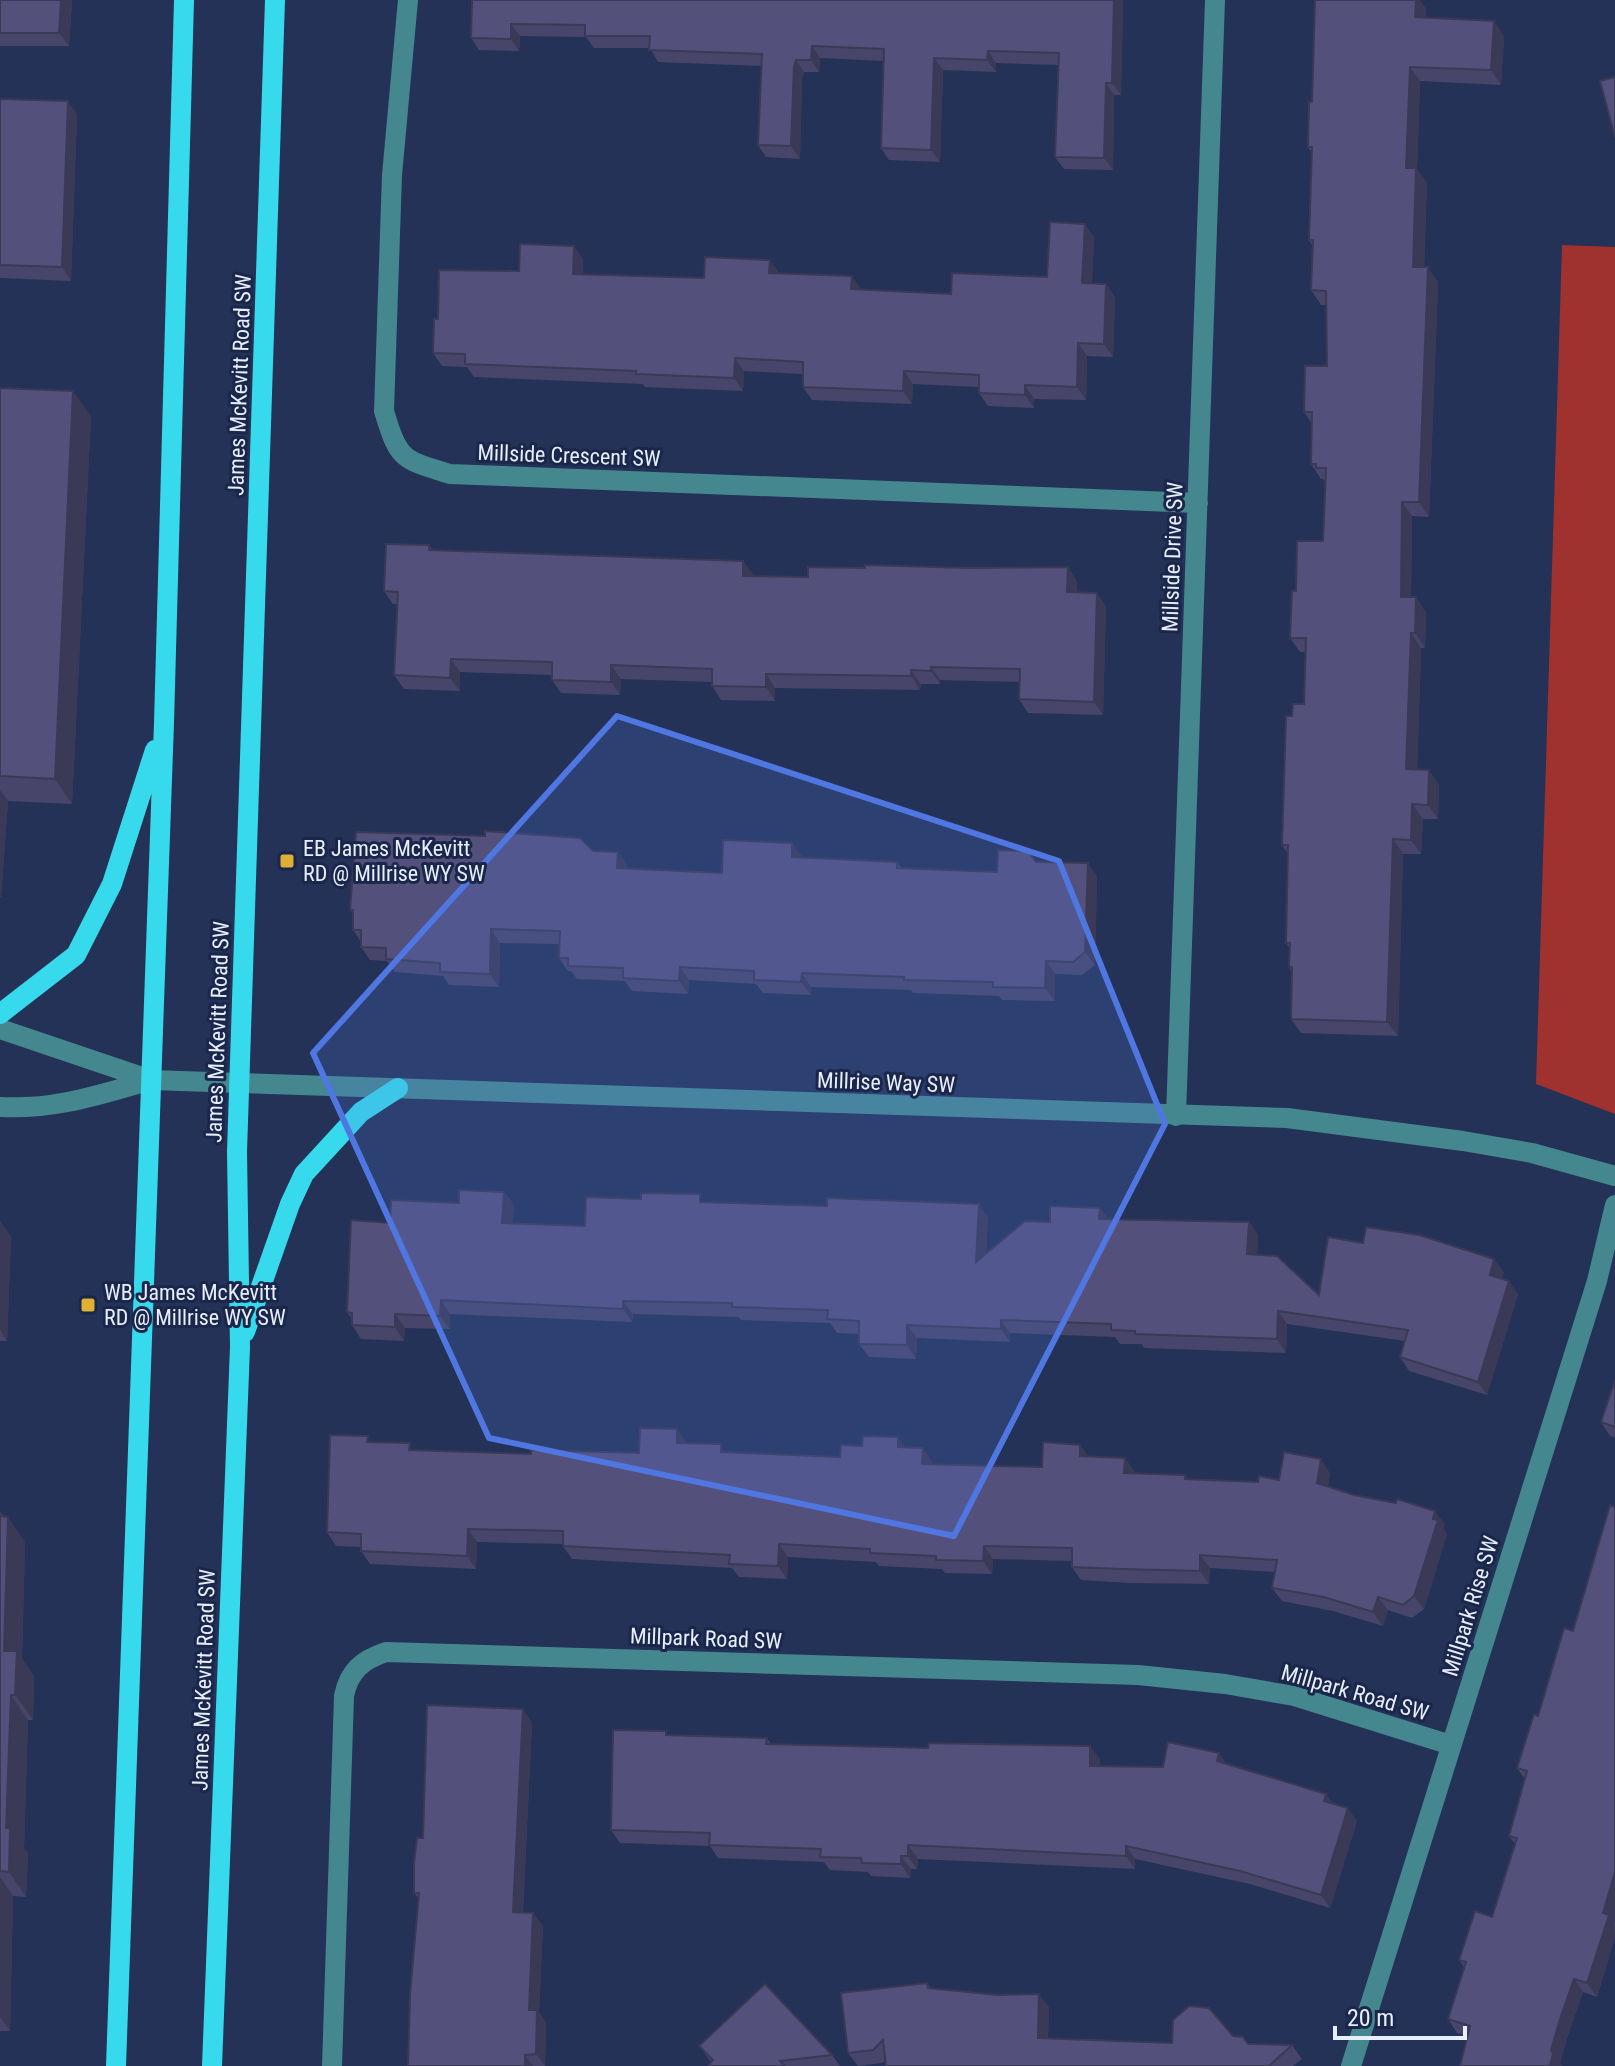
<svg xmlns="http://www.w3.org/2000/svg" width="1615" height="2066" viewBox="0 0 1615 2066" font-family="'Roboto Condensed',sans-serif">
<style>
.green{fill:#9f312e}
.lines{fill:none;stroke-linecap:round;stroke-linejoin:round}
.minor{stroke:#45878f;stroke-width:20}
.major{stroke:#37daec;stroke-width:20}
.wall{fill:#47466a}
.shaded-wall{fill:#3a3956}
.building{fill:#53517b;stroke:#3a3956;stroke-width:2}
.marked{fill:#5076e1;fill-opacity:0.2;stroke:#5076e1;stroke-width:6;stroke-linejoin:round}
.poi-dot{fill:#e0b034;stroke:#1a274b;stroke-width:3}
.labels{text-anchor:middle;stroke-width:6;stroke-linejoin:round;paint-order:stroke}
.street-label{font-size:22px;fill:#e7eefc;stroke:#1a274b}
.poi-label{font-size:22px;fill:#e7eefc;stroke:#1a274b;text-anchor:start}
</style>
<rect width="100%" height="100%" fill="#233256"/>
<path class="green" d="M1562,245L1615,247V1114L1536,1084Z"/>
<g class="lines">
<path class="minor" d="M408,0L392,175L384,411C399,461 402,459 450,474L1198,503
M0,1029L151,1080
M0,1107C55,1110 98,1095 151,1080L1287,1118L1463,1141L1532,1153L1615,1176
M1176,1116L1215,0
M332,2066L344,1696C349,1671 362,1660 386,1652L1138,1675L1225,1684L1294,1696L1451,1745
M1351,2066L1597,1281L1615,1205"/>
<path class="major" d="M0,1014L76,955L112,884L155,750
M245,1332L290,1204L304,1174L361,1112L398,1088
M116,2066L164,723L184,0
M212,2066L240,1347L237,1152L275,0"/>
</g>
<path class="wall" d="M0,0H72L69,46H0Z
M472,0H1123L1121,95H1114L1113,170L1064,169L1055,157L1059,65L996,63V72L943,70L940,162L889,160L881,148L884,61L820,58L819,72H804L802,79L800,159L766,157L758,145L762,66L658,62L650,48H594L586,37L520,36L519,51L479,50L471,38Z
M1420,0L1426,9V18L1504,36L1501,85L1420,81L1417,169L1427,183L1424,267L1438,282L1429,517L1412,516L1411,597L1426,612L1425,648H1421L1417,769L1439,784L1438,819H1423L1421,854H1403L1398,1036L1301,1033L1291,1019L1292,972L1289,967V947L1286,943L1288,854L1282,845L1292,716L1304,704L1305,652H1300L1290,638L1296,591L1323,541L1325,482L1323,479H1321L1311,464V422L1304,412L1327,366L1326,305H1321L1311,290L1312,245L1309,240L1312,153L1308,147L1312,102Z
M0,99L77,114L71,281L0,278Z
M1094,237L1092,283L1106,284L1115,297L1113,357L1087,356L1086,400L1034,399V408L988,406L979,393V387L913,384L912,404L812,400L803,387V374L744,371L743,391L645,387L643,384L474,377L467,367L442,366L433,353L438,319L519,271L583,259V274L704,278L779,274L861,289L951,294L1047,277Z
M0,388L91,416L72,804L8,801L1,897H0Z
M429,545L432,550L753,574V577L1077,581V593H1097L1106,607L1103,715L1028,713L1019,699V682L940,680V684H921L920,690L775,688V701L721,700L712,686V682L621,679L620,695L561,693L552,680V675L460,672V691L404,689L394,675L397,604H393L384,591Z
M792,843L802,857L897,862L902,869L997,872L1036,862L1097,876L1095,965L1082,975L1055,974V1001L1002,1000L999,996L913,993L911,990L811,987V995L763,993L756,984L689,980L688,994L632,991L625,981L577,979L571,971H568L559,958V944L500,943L499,987L449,985L443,976L395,972L387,961L370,960L361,947V942L353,930V914L350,910L593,851L618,852L627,865V868L722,873Z
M504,1192L514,1205L512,1224L585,1226L706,1203L988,1217L986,1253L1050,1222L1100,1208L1108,1219L1249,1222L1258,1235L1257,1255L1319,1295L1504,1272L1502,1278L1518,1294L1487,1395L1409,1371L1400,1357L1405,1341L1287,1324L1286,1353L1144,1348L1142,1344H1120L1115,1337L1010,1333V1342L917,1338L916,1359L869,1357L859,1344V1334L837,1333L830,1323L741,1320L738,1317L633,1314L632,1322L450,1314V1329L405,1328L404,1341L361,1339L352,1325V1319L347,1312L390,1223L459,1203Z
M0,1221L11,1237L7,1341H0Z
M1615,1380V1437L1610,1436L1601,1422Z
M898,1437L905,1447L932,1461V1464L1042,1467L1089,1457L1125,1458L1134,1471V1473L1185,1475L1188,1480L1258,1482L1330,1473L1328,1486L1445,1524L1443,1528L1447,1534L1424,1609L1412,1618L1388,1610L1383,1626L1333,1611L1282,1601L1272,1588L1275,1572L1210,1568L1209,1584L1130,1583L1081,1580L1072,1567V1561L993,1559L992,1574L945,1573L942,1569L879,1566L876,1562L788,1557L787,1579L739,1577L732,1568L572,1559L563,1546V1544L477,1542L476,1569L370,1564L361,1551V1547L336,1546L327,1532L372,1442L415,1450L531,1454L639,1453L686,1442V1443L727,1452L840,1457L862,1446Z
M0,1511L25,1542L22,1659L34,1676L33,1720H28L24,1848L28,1853L26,1897L13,1896L10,2031H0Z
M1573,1631L1615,1924V1937L1597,1997L1583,1992L1569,2032L1560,2063L1562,2066H1460L1468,2036L1457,2033L1448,2019L1464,1967L1459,1960L1492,1917L1515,1844L1509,1836L1525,1779L1517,1768Z
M532,1722L523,1912L533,1913L543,1926L539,2012L546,2023L545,2066H408L419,1899L414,1893L423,1838Z
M668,1735L767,1738L771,1744L1100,1759L1099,1766L1163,1767L1219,1753L1226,1764L1326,1794L1333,1804L1357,1821L1330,1908L1250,1884L1135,1859V1869L918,1859L917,1869H911L910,1878L871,1876L868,1872L830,1870L824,1862L718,1858L710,1846L620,1843L611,1830Z
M927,1983L931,1988L1049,2007L1048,2038L1172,2043L1233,2036L1248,2044L1292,2045L1302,2059L1293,2066H886V2060L882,2063L858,2066L848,2053Z
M699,2046L832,2055L840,2066H708L711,2062Z"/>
<path class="shaded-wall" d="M61,0H72L69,46L59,33Z
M1114,0H1123L1121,95L1112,83Z
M1413,0H1420L1426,9L1425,32L1415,17Z
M1494,21L1504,36L1501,85L1491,70Z
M511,24L520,36L519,51L511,39Z
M812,46L820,58L819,72L811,60Z
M988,51L996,63V72L987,60Z
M934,58L943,70L940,162L931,150Z
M796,60L804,72L802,79L800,159L791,146L794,67Z
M1410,67L1420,81L1417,169L1427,183L1423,281L1413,267L1406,168Z
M1106,83L1114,95L1113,170L1104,158Z
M68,101L77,114L71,281L62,267Z
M1085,224L1094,237L1091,296L1082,283Z
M574,246L583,259L582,287L573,274Z
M770,260L779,273H769Z
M1428,267L1438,282L1429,517L1419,502Z
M852,276L861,289H851Z
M1106,284L1115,297L1113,357L1104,344Z
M1078,343L1087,356L1086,400L1077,387Z
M735,358L744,371L743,391L734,378Z
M904,371L913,384L912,404L903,391Z
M1025,385L1034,399V408L1025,395Z
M73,391L91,416L72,804L55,779Z
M1402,502L1412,516L1411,611L1401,597Z
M743,561L753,574V590L743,576Z
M1068,567L1077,581L1076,606L1067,592Z
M1097,593L1106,607L1103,715L1094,702Z
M1416,597L1426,612L1425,648L1415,633Z
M1411,633L1421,648L1417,783L1406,769Z
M451,659L460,672V691L450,678Z
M611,665L621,679L620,695L611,682Z
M931,667L940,680V684L931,671Z
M911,670L921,684L920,690L911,676Z
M766,674L775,688V701L766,687Z
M1429,770L1439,784L1438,819L1428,805Z
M0,790L8,801L1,897L0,896Z
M1412,804L1423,819L1421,854L1411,840Z
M1393,839L1403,854L1398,1036L1387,1022Z
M792,843L802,856L801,870L792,857Z
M618,852L627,865L626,881L617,868Z
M1088,863L1097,876L1095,965L1085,952Z
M491,929L500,943L499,987L490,974Z
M1046,961L1055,974V1001L1045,988Z
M680,967L689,980L688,994L679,981Z
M802,973L811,987V995L801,982Z
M504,1192L514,1205L511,1237L502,1223Z
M979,1204L988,1217L985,1275L976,1262Z
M1100,1208L1109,1221L1099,1219Z
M0,1221L11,1237L7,1341L0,1330Z
M1249,1222L1258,1235L1257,1267L1247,1254Z
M1494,1259L1504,1272L1499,1288L1490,1275Z
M1509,1281L1518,1294L1487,1395L1478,1382Z
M441,1300L450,1314V1329L440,1316Z
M623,1301L633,1314L632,1322L623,1309Z
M1278,1311L1287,1324L1286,1353L1277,1339Z
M395,1314L405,1328L404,1341L395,1327Z
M1001,1320L1010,1333V1342L1001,1329Z
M907,1325L917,1338L916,1359L907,1345Z
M677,1429L686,1442V1456L677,1443Z
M898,1437L908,1450L898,1447Z
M1080,1445L1090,1458L1080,1456Z
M923,1448L932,1461L931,1477L922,1464Z
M1125,1458L1134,1471V1486L1124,1473Z
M1321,1459L1330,1473L1326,1496L1317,1483Z
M0,1511L8,1522V1517L25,1542L22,1659L34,1676L33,1720L15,1695L4,1651Z
M1435,1511L1445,1524L1443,1528L1447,1534L1424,1609L1414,1596Z
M468,1529L477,1542L476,1569L467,1556Z
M779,1544L788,1557L787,1579L778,1566Z
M984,1546L993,1559L992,1574L983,1561Z
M1200,1555L1210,1568L1209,1584L1200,1571Z
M1378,1597L1388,1610L1383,1626L1373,1612Z
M11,1695L28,1720L24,1848L28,1853L26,1897L9,1872L6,1828Z
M523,1709L532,1722L522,1925L513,1912Z
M1090,1746L1100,1759L1099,1779L1090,1766Z
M1219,1753L1228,1767L1217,1761Z
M1326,1794L1335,1807L1324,1801Z
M1348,1808L1357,1821L1330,1908L1321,1895Z
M908,1845L918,1859L917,1869L908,1856Z
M1126,1846L1135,1859V1869L1126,1856Z
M901,1856L911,1869L910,1878L901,1864Z
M1615,1872V1918L1614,1922L1615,1937L1597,1997L1587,1983L1603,1913Z
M0,1877L13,1896L10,2031L0,2017Z
M533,1913L543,1926L539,2012L546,2023L545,2066L536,2054L529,2010Z
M1574,1979L1583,1992L1569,2032L1560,2063L1562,2066H1550L1551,2050L1560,2019Z
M1039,1994L1049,2007L1047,2051L1038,2038Z
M525,2055L533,2066H525Z"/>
<path class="building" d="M0,0H61L59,33H0Z
M472,0H1114L1112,83H1106L1104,158L1055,157L1059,53L988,51L987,60L934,58L931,150L881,148L884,49L812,46L811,60H796L794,67L791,146L758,145L762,54L649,50L650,36H585V25L511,24V39L471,38Z
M1315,0H1416L1415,17L1494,21L1491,70L1410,67L1406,168H1416L1413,267H1428L1419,502H1402L1401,597H1416L1415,633H1411L1406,769L1429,770L1428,805L1412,804L1411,840L1393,839L1387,1022L1291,1019L1292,967H1289L1290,943H1286L1288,845H1282L1286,716H1292L1293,704H1304L1306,638H1290L1292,591H1296L1297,541H1323L1326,468H1316V464H1311L1312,412H1304L1305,366H1327L1326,291L1311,290L1313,240H1309L1312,147H1308L1309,102H1312Z
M1615,77V137L1600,81Z
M0,99L68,101L62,267L0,265Z
M1050,222L1085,224L1082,283L1106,284L1104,344L1078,343L1077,387L1025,385V395L979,393V375L904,371L903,391L803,387V362L735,358L734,378L636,374V371L465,364V354L433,353L434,319H438L439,270L519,271L520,244L574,246L573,274L704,278L705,257L770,260L769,273L852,276L851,289L951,294L952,273L1047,277Z
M0,388L73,391L55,779L0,776Z
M386,544L429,545V550L743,561V576L808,577V567L865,568V565L970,568L1068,567L1067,592L1097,593L1094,702L1019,699L1020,669L931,667V671L911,670V676L766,674V687L712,686V669L611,665V682L552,680V662L451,659L450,678L394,675L398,592L384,591Z
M485,831L580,838L593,851L618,852L617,868L722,873L723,840L792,843V857L897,862V868L997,872L998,850L1028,851L1036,862L1088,863L1085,952L1073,962L1046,961L1045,988L993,987V982L904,980V977L802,973L801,982L754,980V971L680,967L679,981L623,978V968L568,966V958H559L560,931L491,929L490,974L440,972V963L386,959V948L361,947V930H353V910H350L356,832L485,836Z
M459,1190L504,1192L502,1223L585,1226L586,1197L641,1199V1193L700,1194V1202L827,1206V1198L979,1204L976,1262L1025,1221L1050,1222V1206L1100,1208L1099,1219L1249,1222L1247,1254L1277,1256L1319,1295L1328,1237L1363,1243L1366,1227L1419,1235L1494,1259L1490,1275L1509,1281L1478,1382L1400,1357L1408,1330L1278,1311L1277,1339L1135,1334V1331L1111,1330V1324L1001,1320V1329L907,1325V1345L859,1344V1321L827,1319L828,1310L732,1307V1303L623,1301V1309L441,1300L440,1316L395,1314V1327L352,1325V1313L347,1312L351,1220L390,1223L391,1200L459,1203Z
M1615,1380V1427L1601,1422Z
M640,1428L677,1429V1443L721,1444V1452L840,1457L841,1445L862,1446L863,1436L898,1437V1447L923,1448L922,1464L1042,1467L1043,1442L1080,1445V1456L1125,1458L1124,1473L1185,1475V1479L1258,1482L1259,1476L1279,1480L1284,1452L1321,1459L1317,1483L1354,1495L1396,1503L1397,1499L1435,1511L1433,1519L1438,1520L1414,1596L1403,1605L1378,1597L1373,1612L1324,1597L1272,1588L1277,1560L1200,1555V1571L1121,1569L1072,1567V1548L984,1546L983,1561L936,1560V1556L870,1553V1549L779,1544L778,1566L729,1564L730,1555L563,1546V1531L468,1529L467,1556L361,1551V1534L327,1532L330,1435L368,1436L367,1442L410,1443L409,1450L531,1454V1450L639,1453Z
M1610,1505L1615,1507V1872L1603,1913L1609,1915L1587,1983L1574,1979L1560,2019L1551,2050L1553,2054L1550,2066H1460L1470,2026L1448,2019L1466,1962L1459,1960L1475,1911L1492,1917L1517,1838L1509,1836L1527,1771L1517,1768L1534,1714L1538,1716L1564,1628L1573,1631Z
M0,1516L8,1517L4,1651H17L15,1695H11L6,1828H10L9,1872L0,1871Z
M427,1705L523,1709L513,1912L533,1913L529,2010H537L536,2054L525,2055V2066H408L410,1995L419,1893H414V1864L417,1838H423Z
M613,1730L666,1731V1735L767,1738L766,1744L928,1748L929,1743L1090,1746V1766L1163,1767L1168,1742L1219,1753L1217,1761L1326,1794L1324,1801L1348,1808L1321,1895L1240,1871L1126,1846V1856L908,1845V1856H901V1864L862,1863L861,1858L820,1857L821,1849L709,1845L710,1833L611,1830Z
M927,1983L928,1988L998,1995L1039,1994L1038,2038L1172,2043L1173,2020L1189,2006L1209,2008L1233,2036L1243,2037L1248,2044L1292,2045L1269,2066H886L883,2040L873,2050L848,2053L841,1993Z
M765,1984L832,2055L780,2061L785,2066H708L713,2060L699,2046Z"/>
<path class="marked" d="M617,716L1059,861L1165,1124L954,1536L489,1438L313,1053Z"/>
<g class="poi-dot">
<rect x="279" y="853" width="16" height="16" rx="4"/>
<rect x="80" y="1297" width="16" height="16" rx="4"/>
</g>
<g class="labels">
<g class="street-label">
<text transform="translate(239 385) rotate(-88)" y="8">James McKevitt Road SW</text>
<text transform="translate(569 455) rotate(2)" y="8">Millside Crescent SW</text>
<text transform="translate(1172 557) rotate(-88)" y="8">Millside Drive SW</text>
<text transform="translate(217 1032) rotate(-88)" y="8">James McKevitt Road SW</text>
<text transform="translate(886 1082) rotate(2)" y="8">Millrise Way SW</text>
<text transform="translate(1470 1606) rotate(-73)" y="8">Millpark Rise SW</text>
<text transform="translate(706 1638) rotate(2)" y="8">Millpark Road SW</text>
<text transform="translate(203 1680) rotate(-88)" y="8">James McKevitt Road SW</text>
<text transform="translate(1355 1692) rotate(16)" y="8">Millpark Road SW</text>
</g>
<g class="poi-label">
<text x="303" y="856">EB James McKevitt<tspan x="303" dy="25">RD @ Millrise WY SW</tspan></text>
<text x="104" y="1300">WB James McKevitt<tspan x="104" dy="25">RD @ Millrise WY SW</tspan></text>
</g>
</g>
<path d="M1335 2026v12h130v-12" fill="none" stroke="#e7eefc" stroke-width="4"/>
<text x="1347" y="2026" font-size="24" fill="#e7eefc" stroke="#1a274b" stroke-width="6" paint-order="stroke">20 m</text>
</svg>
